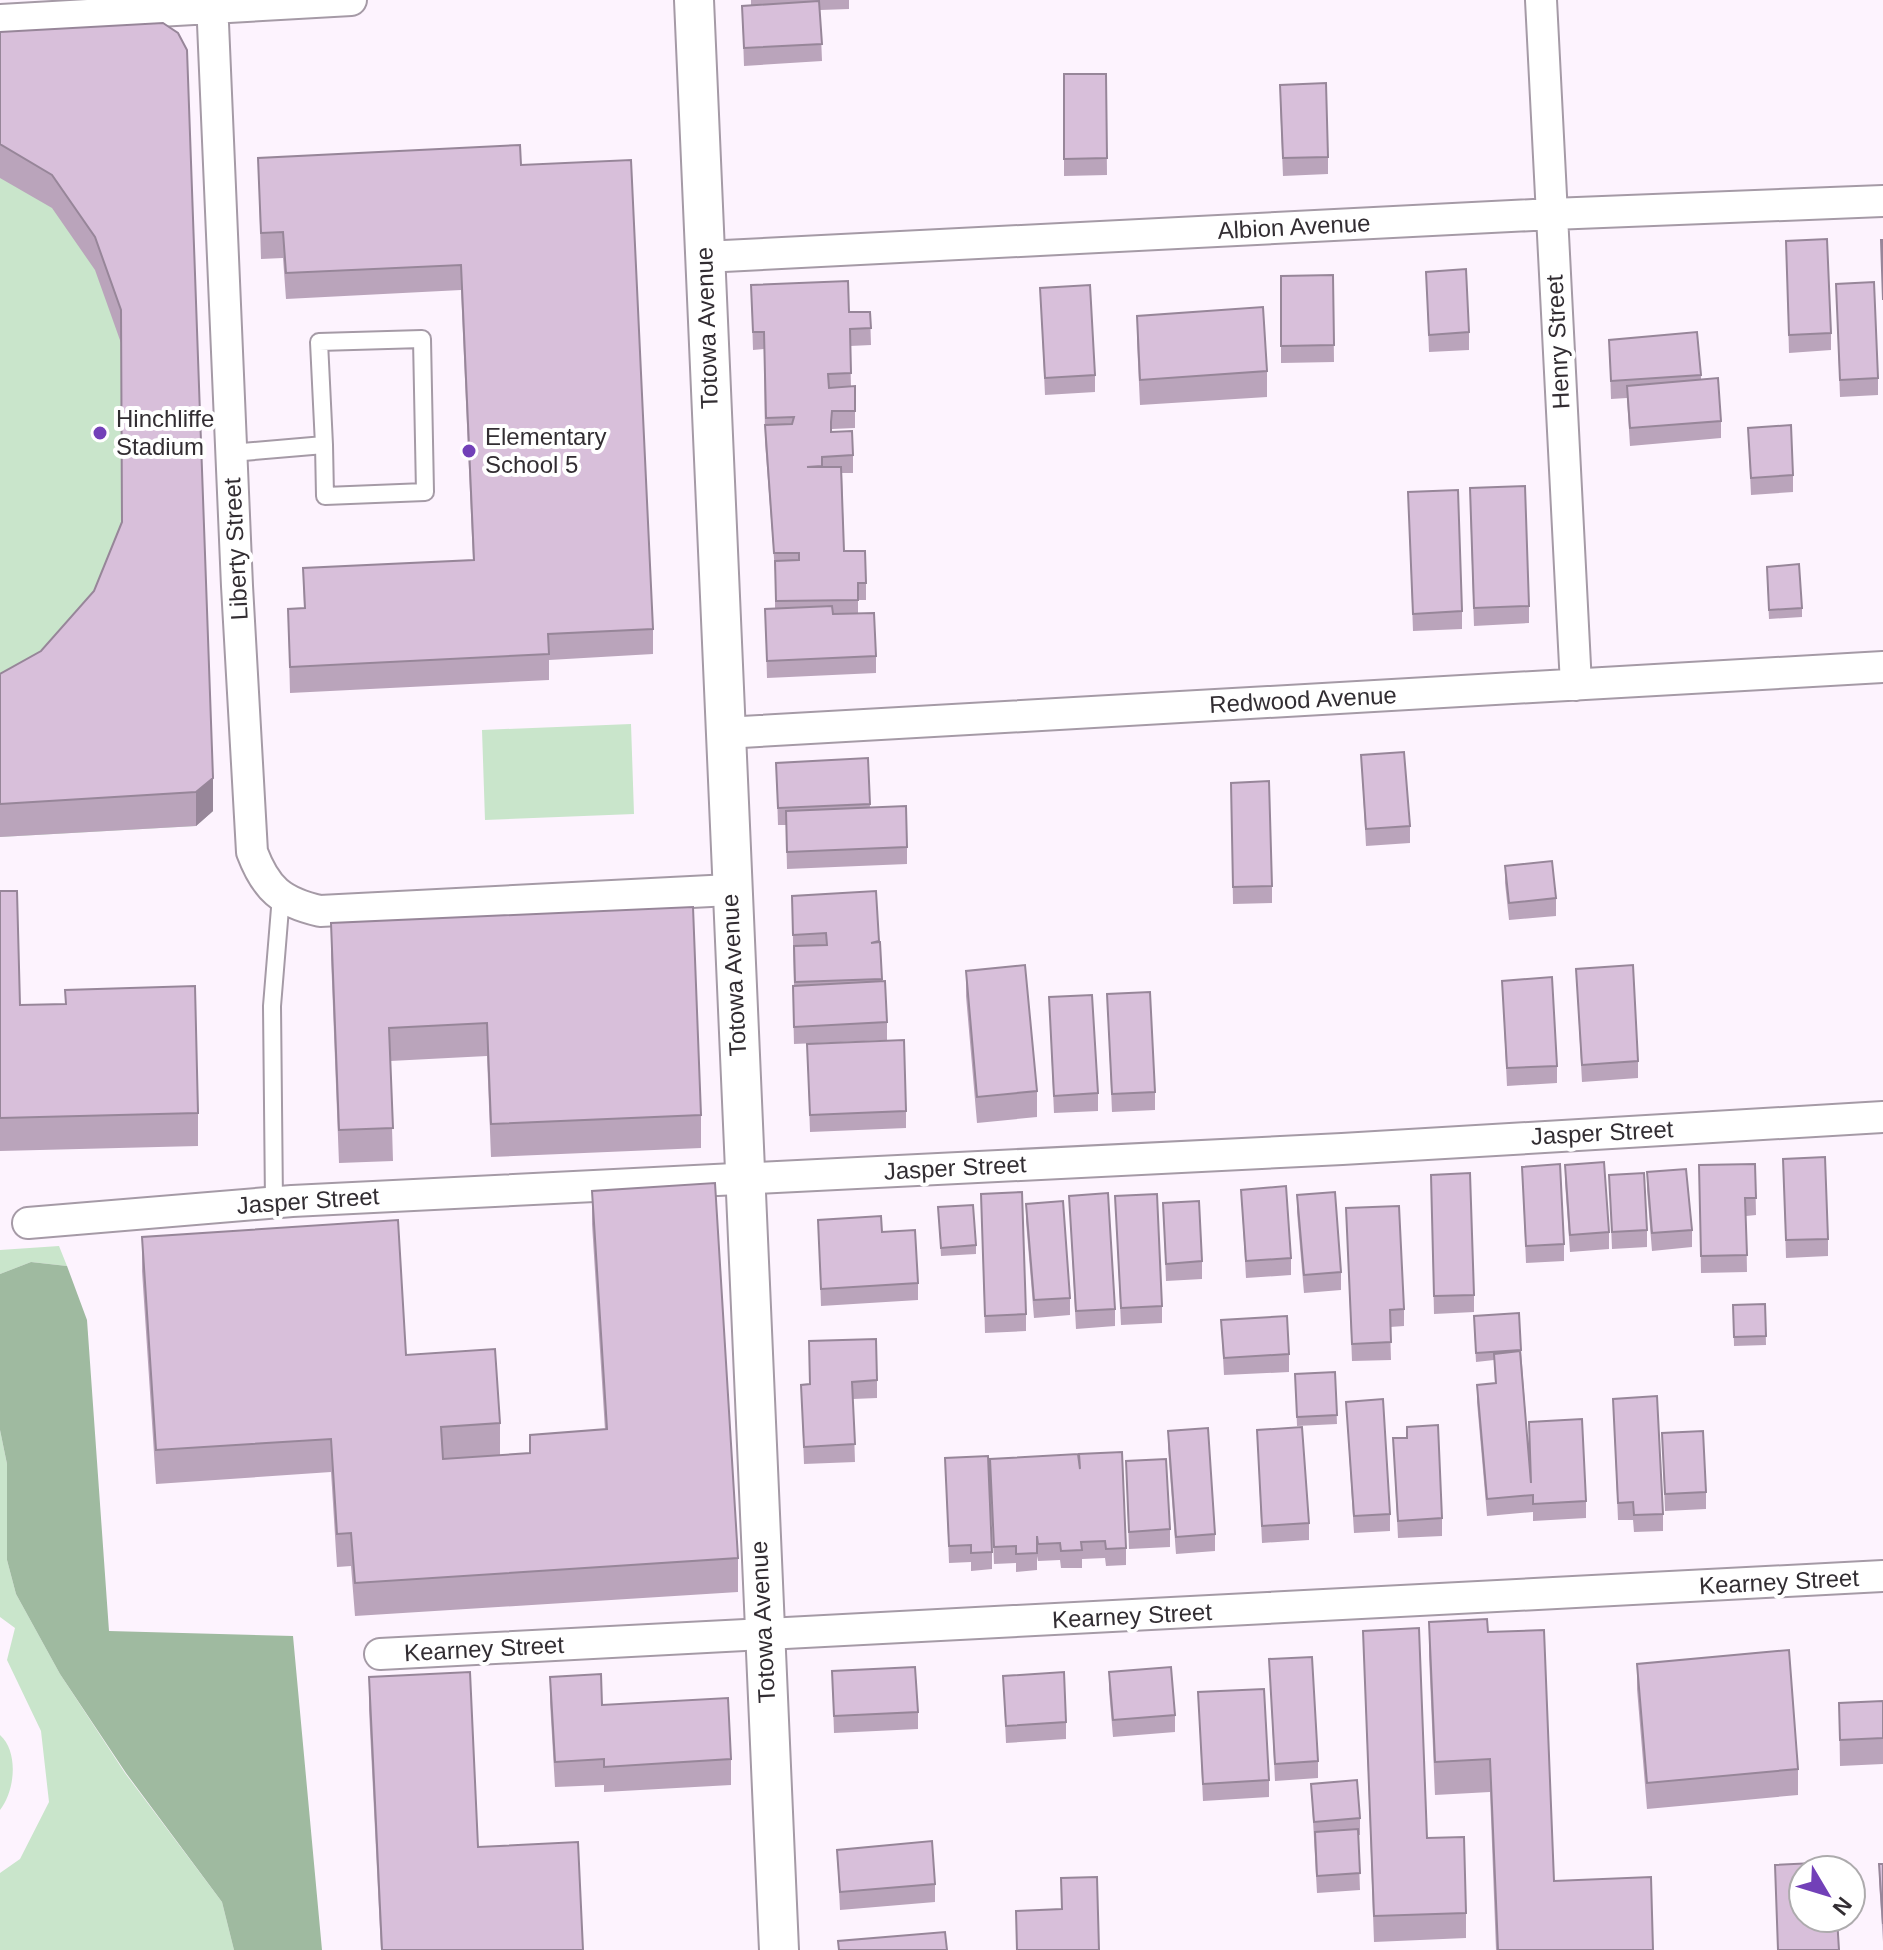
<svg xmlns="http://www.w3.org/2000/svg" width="1883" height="1950" viewBox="0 0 1883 1950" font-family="Helvetica,sans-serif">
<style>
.green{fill:#c9e5cb}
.forest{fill:#9fbaa0}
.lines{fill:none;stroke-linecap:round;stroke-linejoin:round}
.service-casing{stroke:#a59aa6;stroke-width:20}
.minor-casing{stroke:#a59aa6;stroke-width:34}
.tertiary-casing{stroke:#a59aa6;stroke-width:42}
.service{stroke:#fff;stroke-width:16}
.minor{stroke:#fff;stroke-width:30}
.tertiary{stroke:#fff;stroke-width:38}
.wall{fill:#baa4bb}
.shaded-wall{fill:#978699}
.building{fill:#d8bfda;stroke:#978699;stroke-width:2}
.poi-dot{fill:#7240b8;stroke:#fff;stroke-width:3}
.labels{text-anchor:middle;stroke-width:8;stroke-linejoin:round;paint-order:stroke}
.street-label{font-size:24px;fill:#322d32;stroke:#fff}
.poi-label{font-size:24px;fill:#322d32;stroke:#fff;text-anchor:start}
</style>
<rect width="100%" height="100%" fill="#fdf3fe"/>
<path class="green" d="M0,65L187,83L213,811L196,826L0,837Z
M631,724L634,814L485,820L482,730Z
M59,1246L67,1266L31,1262L0,1274V1250Z
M0,1430L7,1464V1560L16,1594L60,1674L125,1773L222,1902L234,1950H0V1873L20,1859L49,1802L41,1731L7,1660L15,1628L0,1617Z
M0,1735C19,1752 15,1791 0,1810Z"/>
<path class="forest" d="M31,1262L67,1266L87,1320L109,1631L293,1636L322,1950H234L222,1902L126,1773L60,1674L16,1594L7,1560V1464L0,1430V1274Z"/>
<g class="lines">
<g class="service-casing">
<path id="service" d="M231,453L324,445L325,496L425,492L422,339L319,342L324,445
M274,1202L272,1006L281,896"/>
</g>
<g class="minor-casing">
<path id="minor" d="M212,0L237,586L252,852C266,889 281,902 320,911L730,890
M1541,0L1576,685
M0,20L351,0
M704,257L1552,214L1883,201
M724,733L1883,667
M28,1223L292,1201L1342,1149L1883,1117
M380,1654L1883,1576"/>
</g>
<g class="tertiary-casing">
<path id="tertiary" d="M694,0L779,1950"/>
</g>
<use href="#service" class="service"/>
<use href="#minor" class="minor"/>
<use href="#tertiary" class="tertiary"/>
</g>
<path class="wall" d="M751,0H849V9L820,10L822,61L744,66L742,6L751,5Z
M163,23L213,811L196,826L0,837V674L41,651L94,591L122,523L121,343L95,270L52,208L0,178V32Z
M1064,74H1106L1107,175L1064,176Z
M1280,102L1328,157V174L1283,176Z
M258,158L521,165L653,629V654L549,660V680L290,693L288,609L304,608L303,568L473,560L461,290L286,299L283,258L261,259Z
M1786,241L1831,333V350L1789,353Z
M1426,272L1469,332V350L1429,352Z
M1333,275L1334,362L1281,363V276Z
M1836,284L1878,378V395L1840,397Z
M751,285L849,312H870L871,345L850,346L851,387L855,411V428L832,429L831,432L853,455V473H842L844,551L866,583V600H858V613L876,656V673L767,678L765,609H775V571L765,442L764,349L753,350Z
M1040,288L1095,375V392L1045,395Z
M1137,316L1267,371V397L1140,405L1137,341Z
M1609,340L1701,375V380L1721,421V438L1630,446L1627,398L1611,399Z
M1748,428L1793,475V492L1751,495Z
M1408,492L1462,611V629L1413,631Z
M1470,505L1529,606V623L1474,626Z
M1767,575L1802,608V617L1769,619Z
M1361,755L1410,826V843L1366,846Z
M868,758L870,808L907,847V864L787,869L786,825H778L776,763Z
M1231,783L1272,886V903L1233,904Z
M1505,866L1556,898V916L1509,920L1505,883Z
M0,891L20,1005L198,1113V1146L0,1151Z
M792,896L880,942L882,981L887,1022V1040L794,1044L793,1003L794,986Z
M331,923L701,1115V1148L491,1157L487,1056L390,1061L393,1161L339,1163L331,956Z
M1576,969L1638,1061V1078L1582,1082Z
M966,971L1037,1091V1117L977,1123L966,996Z
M1502,981L1557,1066V1083L1507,1086Z
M1107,994L1155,1092V1110L1112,1112Z
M1049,997L1098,1093V1111L1054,1113Z
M807,1044L906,1111V1128L810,1132Z
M1783,1159L1828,1239V1256L1786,1258Z
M1755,1164L1756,1215L1746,1216L1747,1272L1701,1273L1699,1165Z
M1565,1165L1609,1232V1249L1570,1252L1565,1182Z
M1522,1167L1564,1244V1261L1526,1263Z
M1647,1172L1692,1230V1247L1652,1251L1647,1190Z
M1431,1175L1474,1295V1312L1434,1314Z
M1609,1175L1647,1230V1247L1612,1249Z
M1241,1190L1291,1258V1275L1246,1278Z
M592,1191L738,1558V1592L355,1616L351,1566L337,1567L331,1472L156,1484L142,1271V1237L406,1355L500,1423V1455L530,1453V1435L605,1430L592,1224Z
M981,1194L1026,1314V1331L985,1333Z
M1297,1195L1341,1272V1290L1304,1293L1297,1212Z
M1069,1196L1115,1309V1326L1076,1329Z
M1115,1196L1162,1306V1323L1121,1325Z
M1163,1203L1202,1261V1279L1166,1281Z
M1026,1204L1070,1298V1315L1034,1318L1026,1221Z
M938,1207L976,1245V1254L941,1256Z
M1346,1208L1404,1309V1326L1390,1327L1391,1360L1352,1361Z
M818,1220L882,1232L918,1283V1300L821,1306Z
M1765,1304L1766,1345L1734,1346L1733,1305Z
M1221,1320L1289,1354V1372L1224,1375Z
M1474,1324L1521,1350L1530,1475L1586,1501V1518L1533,1521V1512L1487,1516L1477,1402V1385L1495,1384L1494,1360L1476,1362Z
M1335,1372L1337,1424L1297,1426L1295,1374Z
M877,1380V1398L853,1399L855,1462L804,1464L801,1385Z
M1613,1399L1663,1514V1531L1634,1532L1633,1520H1618Z
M1346,1402L1390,1514V1531L1354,1533Z
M1257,1430L1309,1523V1540L1262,1543Z
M1168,1431L1215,1534V1551L1176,1554L1168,1448Z
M1662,1433L1706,1492V1509L1665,1511Z
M1393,1438L1442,1518V1536L1398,1538Z
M945,1458L992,1552V1569L971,1571V1562L949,1563Z
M990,1459L1079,1465L1126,1548V1565L1106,1566L1105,1558L1082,1559V1568H1061L1060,1560L1038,1561L1037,1556V1570L1016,1572V1563L994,1564Z
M1126,1461L1170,1529V1547L1129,1549Z
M1429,1622L1488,1632L1554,1881L1653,1950H1496L1490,1792L1435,1795L1429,1655Z
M1363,1631L1427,1838L1466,1913V1938L1374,1942Z
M1269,1659L1318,1761V1778L1275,1781Z
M1637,1664L1798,1769V1795L1647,1809L1637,1689Z
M832,1671L918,1712V1729L834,1733Z
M1109,1672L1175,1715V1732L1113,1737L1109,1690Z
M1003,1676L1066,1722V1739L1006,1743Z
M369,1677L478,1847L583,1950H381L369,1710Z
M550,1677L602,1705L731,1759V1785L604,1792V1785L555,1787L550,1702Z
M1198,1692L1269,1780V1797L1203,1801Z
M1883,1701V1764L1840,1766L1839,1703Z
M1311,1784L1360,1818V1835H1358L1360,1890L1317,1893Z
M837,1850L935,1884V1902L840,1910Z
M1879,1864H1883V1942L1879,1881Z"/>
<path class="shaded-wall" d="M213,778V811L196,826V792Z"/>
<path class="building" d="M819,1L822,44L744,48L742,6Z
M163,23L178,33L187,50L213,778L196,792L0,804V674L41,651L94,591L122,522L121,310L95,237L52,175L0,144V32Z
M1064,74H1106L1107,158L1064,159Z
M1326,83L1328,157L1283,158L1280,85Z
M520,145L521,165L631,160L653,629L548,634L549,654L290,667L288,609L305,608L303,568L474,560L461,265L286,273L283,232L261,233L258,158Z
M1827,239L1831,333L1789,335L1786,241Z
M1881,240H1883V300Z
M1466,269L1469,332L1429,335L1426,272Z
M1333,275L1334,345L1281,346V276Z
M848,281L849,312H870L871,328L850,329L851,373L828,374L829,388L855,386V411H832L831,422V432L852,431L853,455L822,457V466L807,467H841L844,551H865L866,583H858V600L776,601L775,561L799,560V553H774L765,425L792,424L794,417L766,418L764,332H753L751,285Z
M1874,282L1878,378L1840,380L1836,284Z
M1090,285L1095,375L1045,378L1040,288Z
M1263,307L1267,371L1140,380L1137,316Z
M1697,332L1701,375L1611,381L1609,340Z
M1718,378L1721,421L1630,428L1627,386Z
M1791,425L1793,475L1751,478L1748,428Z
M1525,486L1529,606L1474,608L1470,488Z
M1458,490L1462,611L1413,614L1408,492Z
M1799,564L1802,608L1769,610L1767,567Z
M832,606L833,614L874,613L876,656L767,661L765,609Z
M1404,752L1410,826L1366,829L1361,755Z
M868,758L870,804L778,808L776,763Z
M1269,781L1272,886L1233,887L1231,783Z
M906,806L907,847L787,852L786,811Z
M1552,861L1556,898L1509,903L1505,866Z
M0,891H17L20,1005L66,1004L65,990L195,986L198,1113L0,1118Z
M876,891L879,941L871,943L880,942L882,979L795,982L794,946L827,945L826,933L793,935L792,896Z
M693,907L701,1115L491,1124L487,1023L389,1028L393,1128L339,1130L331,923Z
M1025,965L1037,1091L977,1097L966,971Z
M1633,965L1638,1061L1582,1065L1576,969Z
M1552,977L1557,1066L1507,1068L1502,981Z
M885,981L887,1022L794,1027L793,986Z
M1150,992L1155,1092L1112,1094L1107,994Z
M1092,995L1098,1093L1054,1096L1049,997Z
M904,1040L906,1111L810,1115L807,1044Z
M1825,1157L1828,1239L1786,1240L1783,1159Z
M1604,1162L1609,1232L1570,1235L1565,1165Z
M1560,1164L1564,1244L1526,1246L1522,1167Z
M1755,1164L1756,1198H1745L1747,1255L1701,1256L1699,1165Z
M1686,1169L1692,1230L1652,1233L1647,1172Z
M1470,1173L1474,1295L1434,1296L1431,1175Z
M1644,1173L1647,1230L1612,1232L1609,1175Z
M715,1183L738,1558L355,1583L351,1533L337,1534L331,1439L156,1450L142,1237L398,1220L406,1355L495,1349L500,1423L441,1427L443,1459L530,1453V1435L607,1429L592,1191Z
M1286,1186L1291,1258L1246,1261L1241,1190Z
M1022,1192L1026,1314L985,1316L981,1194Z
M1335,1192L1341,1272L1304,1275L1297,1195Z
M1108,1193L1115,1309L1076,1311L1069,1196Z
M1157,1194L1162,1306L1121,1308L1115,1196Z
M1063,1201L1070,1298L1034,1300L1026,1204Z
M1199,1201L1202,1261L1166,1264L1163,1203Z
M973,1205L976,1245L941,1248L938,1207Z
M1399,1206L1404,1309L1390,1310L1391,1342L1352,1344L1346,1208Z
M881,1216L882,1232L915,1230L918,1283L821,1289L818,1220Z
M1765,1304L1766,1336L1734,1337L1733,1305Z
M1519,1313L1521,1350L1476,1353L1474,1316Z
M1287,1316L1289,1354L1224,1358L1221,1320Z
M876,1339L877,1380L852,1382L855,1444L804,1447L801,1385L810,1384L809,1341Z
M1520,1351L1531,1483L1529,1422L1582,1419L1586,1501L1533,1504V1495L1487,1499L1477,1385L1496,1383L1494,1354Z
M1335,1372L1337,1415L1297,1417L1295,1374Z
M1657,1396L1663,1514L1634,1515L1633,1502L1618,1503L1613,1399Z
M1383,1399L1390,1514L1354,1516L1346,1402Z
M1438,1425L1442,1518L1398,1521L1393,1438H1407V1427Z
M1302,1427L1309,1523L1262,1526L1257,1430Z
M1208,1428L1215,1534L1176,1537L1168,1431Z
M1703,1431L1706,1492L1665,1494L1662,1433Z
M1122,1452L1126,1548L1106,1549L1105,1541L1081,1542L1082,1550L1061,1551L1060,1543L1038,1544L1037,1536V1553L1016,1554V1546L994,1547L990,1459L1078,1454L1080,1469L1079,1454Z
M988,1456L992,1552L971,1553V1545L949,1546L945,1458Z
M1166,1459L1170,1529L1129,1532L1126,1461Z
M1487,1619L1488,1632L1544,1630L1554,1881L1651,1877L1653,1950H1498L1490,1759L1435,1762L1429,1622Z
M1419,1628L1427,1838L1464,1837L1466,1913L1374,1916L1363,1631Z
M1789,1650L1798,1769L1647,1783L1637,1664Z
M1312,1657L1318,1761L1275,1764L1269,1659Z
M915,1667L918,1712L834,1716L832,1671Z
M1171,1667L1175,1715L1113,1720L1109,1672Z
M470,1672L478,1847L578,1842L583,1950H382L369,1677Z
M1064,1672L1066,1722L1006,1726L1003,1676Z
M601,1674L602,1705L728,1698L731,1759L604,1767V1759L555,1762L550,1677Z
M1264,1689L1269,1780L1203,1784L1198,1692Z
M1883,1701V1738L1840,1740L1839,1703Z
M1357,1780L1360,1818L1314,1822L1311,1784Z
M1358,1829L1360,1873L1317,1876L1315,1832Z
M932,1841L935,1884L840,1892L837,1850Z
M1835,1862V1870H1803V1918H1837L1839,1950H1778L1775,1865Z
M1879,1864H1883V1924Z
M1097,1877L1099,1950H1017L1016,1911L1062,1909L1061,1878Z
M945,1932L947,1950H839L838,1941Z"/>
<g class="poi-dot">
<circle cx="100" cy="433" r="8"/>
<circle cx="469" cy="451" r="8"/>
</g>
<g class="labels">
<g class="street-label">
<text transform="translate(1294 227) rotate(-3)" y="8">Albion Avenue</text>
<text transform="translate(707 328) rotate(-92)" y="8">Totowa Avenue</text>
<text transform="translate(1558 342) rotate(-93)" y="8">Henry Street</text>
<text transform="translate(236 549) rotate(-93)" y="8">Liberty Street</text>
<text transform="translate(1303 700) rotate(-3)" y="8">Redwood Avenue</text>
<text transform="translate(734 975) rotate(-93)" y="8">Totowa Avenue</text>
<text transform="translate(1602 1133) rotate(-3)" y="8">Jasper Street</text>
<text transform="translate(955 1168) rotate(-3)" y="8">Jasper Street</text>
<text transform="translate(308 1201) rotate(-4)" y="8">Jasper Street</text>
<text transform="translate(1779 1582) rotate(-3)" y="8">Kearney Street</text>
<text transform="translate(1132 1616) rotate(-3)" y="8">Kearney Street</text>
<text transform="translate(763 1622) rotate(-93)" y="8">Totowa Avenue</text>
<text transform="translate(484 1649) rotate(-3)" y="8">Kearney Street</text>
</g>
<g class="poi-label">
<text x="116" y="427">Hinchliffe<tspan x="116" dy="28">Stadium</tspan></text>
<text x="485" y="445">Elementary<tspan x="485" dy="28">School 5</tspan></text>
</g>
</g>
<g transform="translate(1827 1894) rotate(128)"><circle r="38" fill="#ffffff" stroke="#adabad" stroke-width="2"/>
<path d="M0-6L14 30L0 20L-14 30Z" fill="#7240b8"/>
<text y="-12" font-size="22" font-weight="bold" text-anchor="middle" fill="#322d32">N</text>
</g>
</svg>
